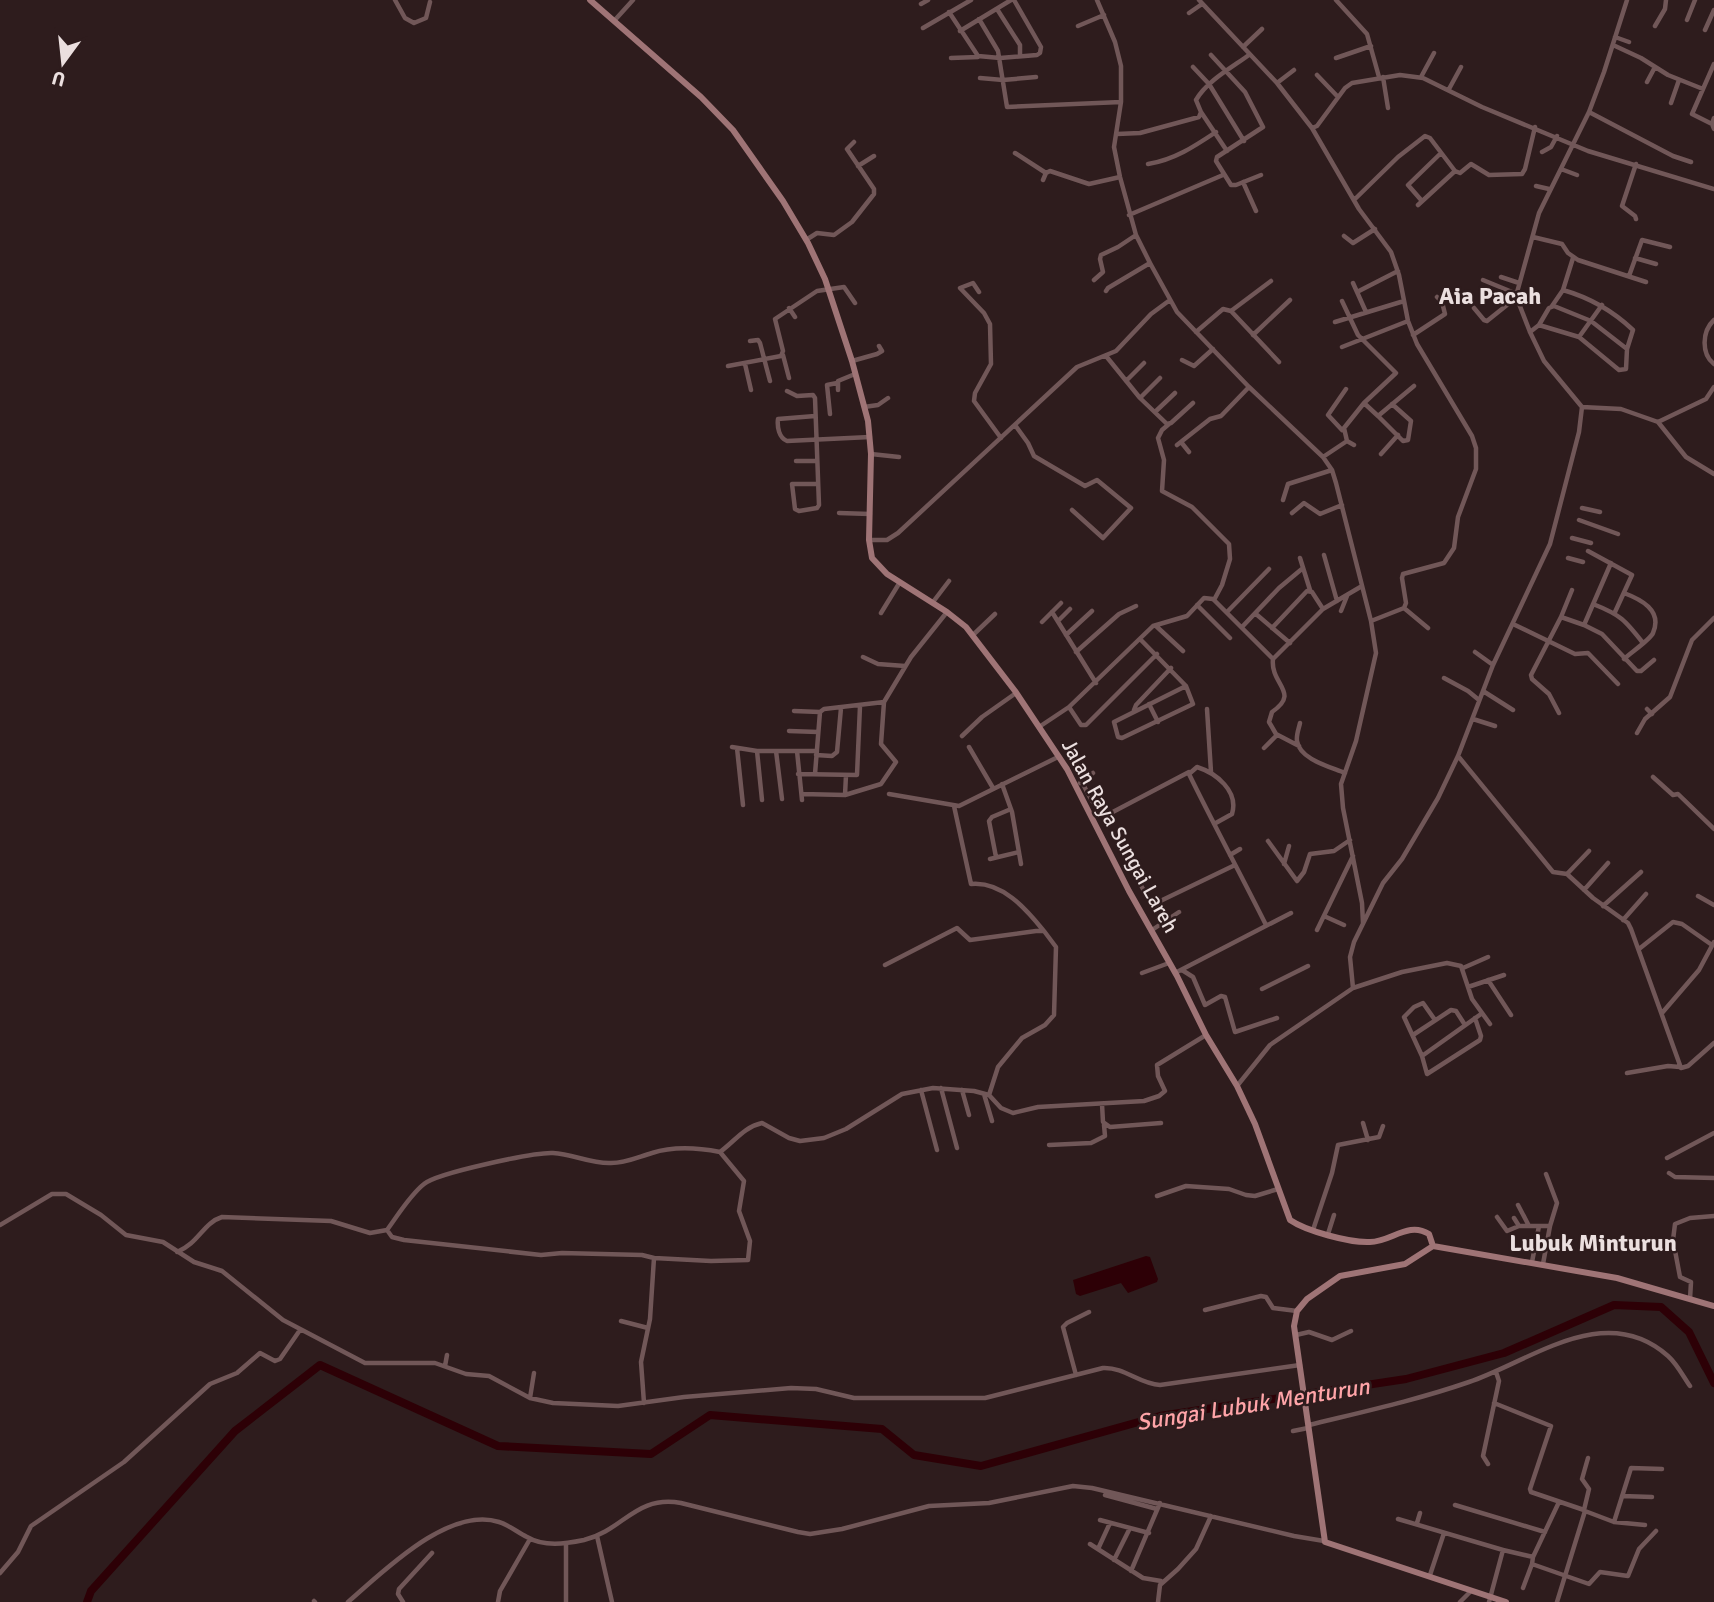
<svg xmlns="http://www.w3.org/2000/svg" width="1714" height="1602" viewBox="0 0 1714 1602" font-family="Signika,sans-serif">
<style>
.water{fill:#2d0006}
.lines{fill:none;stroke-linecap:round;stroke-linejoin:round}
.river{stroke:#2d0006;stroke-width:8}
.street{stroke:#715758;stroke-width:4.5}
.secondary{stroke:#9f7476;stroke-width:6}
.labels{text-anchor:middle;stroke-width:5;stroke-linejoin:round;paint-order:stroke}
.street-label{font-size:21px;fill:#ebdfdf;stroke:#2e1c1d}
.water-label{font-size:23px;font-style:italic;fill:#ffa4a8;stroke:#2e1c1d}
.quarter-label{font-size:24px;font-weight:bold;fill:#ebdfdf;stroke:#2e1c1d}
</style>
<rect width="100%" height="100%" fill="#2e1c1d"/>
<path class="water" d="M1146,1256L1150,1257L1158,1279L1157,1282L1128,1293L1121,1283L1080,1296L1076,1294L1073,1280Z"/>
<g class="lines">
<path class="river" d="M87,1602L91,1591L235,1431L320,1365L498,1446L651,1454L710,1415L882,1429L914,1455L981,1466L1160,1416L1406,1379L1504,1353L1614,1305L1661,1307L1689,1332L1714,1383"/>
<path class="street" d="M395,0L405,18L414,23L426,18L430,2
M1097,0L1115,42L1121,66V102L1114,147L1120,177L1136,235L1150,263L1177,312L1249,387L1323,457L1332,470L1336,483L1371,621L1376,653L1356,741L1341,784L1343,808L1362,903L1363,923
M1199,0L1277,83L1312,128L1317,126L1345,88L1352,83L1400,75L1423,78L1482,107L1588,151L1714,189
M1336,0L1367,34L1379,77
M921,4L928,0
M997,9L1020,45V56
M949,12L978,56L1000,58L1037,55L1040,53L1041,47L1014,0
M1189,13L1202,4
M979,19L998,51L1007,107L1121,102
M1687,20L1695,0
M614,21L633,0
M1078,26L1104,15
M1655,26L1665,9L1666,0
M923,28L971,0
M1705,30L1714,10
M960,31L1011,0
M1615,37L1629,42
M1613,45L1641,58L1668,75L1703,89L1714,64
M1243,47L1262,29
M1211,55L1245,92L1263,127L1217,157L1216,161L1231,185H1236L1261,175
M951,58L978,57
M1336,58L1371,46
M1193,67L1209,84L1244,141
M1317,75L1338,97
M1383,77L1388,108
M1421,77L1434,53
M980,78L1003,80L1036,77
M1647,82L1655,67
M1277,83L1294,70
M1449,89L1461,67
M1703,89L1692,114L1712,124
M1671,103L1679,80
M1201,112L1227,151
M1589,112L1673,156L1691,162
M1714,118L1712,124L1714,129
M1312,128L1359,209L1391,252L1399,275L1408,321L1417,344L1472,436L1476,448V469L1458,517L1454,548L1444,563L1403,574L1402,578L1406,603L1404,608L1371,621
M1117,134L1140,133L1199,117L1201,112L1196,100C1207,81 1231,68 1249,55
M1542,152L1551,147L1557,136
M1015,153L1046,173
M1148,164C1174,160 1195,146 1216,132
M1636,164L1622,206L1635,216L1636,219
M858,166L874,156
M1561,169L1577,175
M1455,171L1460,173L1471,164L1489,175L1522,174L1525,169L1535,127
M1043,180L1046,173L1050,171L1089,184L1120,177
M1243,182L1256,211
M1536,186L1549,189
M1354,200L1398,157L1425,136L1430,138L1455,171L1418,205
M1422,201L1408,185L1441,153
M1129,215L1223,175
M1344,236L1353,243L1375,229
M1533,237L1562,244L1568,253L1578,260L1646,282
M806,240L817,233L834,235L852,222L874,194V189L847,149L854,142
M1635,258L1656,264
M1629,276L1642,240L1670,247
M1501,277L1519,283
M1094,280L1103,272L1100,259L1101,255L1118,247L1136,235
M1483,280L1517,294
M1353,283L1366,312
M1563,290C1591,298 1612,310 1633,330L1627,349L1626,369L1619,370L1579,337
M1106,291L1108,288L1150,263
M979,292L973,283L960,288L984,313L990,324L991,364L975,393L974,401L1001,438
M1357,292L1398,271
M1342,301L1358,335L1396,373L1364,403L1378,416L1414,386
M1552,306L1563,290L1573,258
M789,308L795,317
M1474,308L1484,320L1487,321L1517,297
M1231,311L1279,362
M1714,320C1702,331 1701,354 1714,364
M1335,322L1404,301
M1539,325L1579,337L1602,305
M1196,332L1223,309L1231,311L1271,281
M1530,332L1539,325L1549,308L1554,306L1591,321L1627,349
M1253,335L1290,300
M1413,335L1445,314L1442,302L1437,297
M750,341L758,340L760,343L770,381
M1342,347L1408,321
M783,355L789,378
M1106,356L1140,398L1167,424L1171,423L1193,403
M1182,360L1194,366L1213,349
M852,361L877,354L882,351L879,346
M745,364L751,390
M728,366L781,356L783,351L775,319L817,291L844,287L855,303
M1126,381L1144,363
M838,390V381L855,374
M787,391L797,396L813,395L815,398L819,505L817,508L799,511L795,509L792,484H817
M1140,398L1160,378
M864,407L878,405L888,398
M1582,407L1621,409L1658,422L1686,457L1714,474
M1155,412L1175,393
M830,414L827,385L837,383
M815,416L778,419C777,427 779,438 787,441L870,437
M1378,416L1403,441L1408,440L1411,421L1392,404
M1658,422L1706,399L1714,387
M1169,424L1162,430L1158,438L1164,460L1162,491L1192,507L1229,544L1230,559L1222,585L1214,600
M1015,425L1028,443L1034,456L1085,486L1097,480L1131,508L1103,538L1072,510
M1342,430L1328,415L1346,389
M1347,441L1354,445
M1181,442L1189,452
M1177,445L1210,419L1221,416L1249,387
M871,454L899,457
M1381,454L1398,435
M1323,457L1347,441L1344,428L1364,403
M796,461H817
M1283,500L1288,484L1332,470
M1582,508L1600,512
M839,513L870,514
M1292,513L1304,503L1320,514L1342,505
M1579,520L1618,534
M1572,538L1591,543
M869,540H887L898,533L1077,367L1116,351L1151,314L1170,300
M1588,551L1632,575L1615,612
M1324,555L1337,601
M1300,558L1310,590
M1568,558L1583,562
M933,602L949,581
M1593,604C1621,615 1625,620 1643,643
M1197,605L1230,638
M1404,608L1428,628
M1341,611L1347,596
M1052,612L1096,683
M1227,612L1269,569
M881,613L900,582
M1256,614L1290,643
M1561,617L1572,590
M1059,620L1070,609
M1042,622L1061,603
M1513,624L1575,654L1588,653L1618,684
M1584,625L1602,634L1637,671H1641L1654,660
M1156,626L1183,651
M1242,627L1279,588L1303,568
M1272,628L1307,591L1312,592L1323,609
M973,635L995,614
M1066,635L1092,611
M1141,640L1186,686L1193,704L1122,738L1118,737L1114,722L1186,686
M1076,652L1119,614L1136,606
M1475,652L1493,665
M863,657L878,664L905,666
M1624,659C1630,653 1650,640 1653,633C1663,610 1640,599 1624,593
M1444,678L1468,691L1479,700
M1483,691L1513,710
M1149,704L1158,722
M1069,707L1081,725H1086L1157,654
M1207,709L1211,772
M1647,709L1652,714
M1134,710L1136,705L1171,668
M794,711L820,712
M1559,713L1549,694L1532,679L1531,675L1561,617L1584,625L1611,563
M1473,719L1495,726
M1300,723C1299,728 1296,735 1297,741C1300,760 1331,767 1345,773
M1039,727L1069,707L1153,626L1187,616L1204,598L1213,599L1273,659
M789,731L818,732
M1637,733L1645,719L1670,697L1692,640L1714,618
M962,736L982,717L1016,693
M1299,746L1276,734L1269,722L1272,712C1301,692 1270,685 1273,659L1323,609L1362,586
M732,747L757,751H817
M969,747L993,788
M737,748L743,805
M1264,748L1277,735
M757,751L762,800
M776,751L782,799
M797,751L802,800
M816,755L832,756L837,752L841,708
M1458,756L1553,872L1567,874
M798,774L857,775L860,706
M815,774L820,712L824,709L884,702
M1653,777L1673,795L1678,794L1714,829
M1082,782C1089,795 1094,810 1109,814L1189,772
M1080,783L1093,773
M1002,784L1012,812L1021,864
M802,794L845,795L881,784L896,762L881,744L884,702L911,657L947,612
M889,794L959,806L1058,757
M845,795L846,775
M954,806L971,884C1002,881 1026,909 1043,930
M1214,824L1232,814C1239,791 1216,773 1197,767L1189,774C1214,825 1241,875 1266,925
M1268,841L1297,881L1304,872L1310,854L1334,851L1350,840
M1589,851L1567,874L1593,898L1628,923L1631,929L1681,1068L1688,1066L1714,1043
M1230,855L1240,849
M996,857L989,821L992,817L1011,809
M1125,857L1152,905L1235,865
M990,859L1019,852
M1284,864L1289,846
M1584,890L1608,863
M1698,896L1714,905
M1603,906L1641,872
M1324,916L1344,925
M1623,920L1646,894
M1152,930L1179,912
M1317,930L1353,856
M1639,949L1673,922L1682,924L1712,945
M885,965L957,928L970,940L1036,931H1044L1056,947L1054,1015L1045,1025L1022,1038L998,1067L989,1095
M1463,968L1488,957
M1182,970L1193,977L1205,1005L1221,996L1225,997L1235,1032L1277,1018
M1142,973L1169,963
M1175,973L1291,913
M1488,980L1511,1015
M1468,987L1504,975
M1353,988L1350,957L1354,942L1383,883L1402,859L1438,798L1458,756L1493,665L1550,544L1579,432L1582,407L1544,361L1530,332L1516,296L1539,213L1589,112L1604,72L1627,0
M1262,989L1308,966
M1662,1013L1699,970L1714,942
M1435,1020L1423,1003L1414,1007L1404,1017L1422,1056L1427,1074L1480,1040L1481,1036L1475,1018
M1413,1035L1451,1010L1456,1011L1465,1025
M1422,1056L1481,1014
M1627,1073L1668,1066L1680,1067
M1237,1086L1270,1045L1353,988L1402,972L1447,963L1461,966L1472,999L1490,1024
M941,1088L957,1148
M921,1090L937,1150
M962,1090L969,1115
M984,1094L992,1121
M1102,1104L1103,1122L1110,1127L1161,1123
M1363,1123L1368,1140
M1049,1145L1091,1143L1105,1136L1104,1125
M1667,1158L1714,1133
M1669,1173L1675,1177L1714,1178
M1546,1174L1557,1203L1550,1226
M1157,1196L1186,1186L1229,1189L1246,1195L1255,1196L1278,1189
M1518,1205L1529,1226
M1497,1217L1507,1231L1519,1226H1550L1543,1264
M1514,1218L1519,1226
M0,1225L52,1194H66L101,1215L126,1235L163,1242L194,1262L222,1271L283,1320L365,1363H435L466,1374L489,1376L530,1398L553,1403L618,1406L684,1397L791,1388L816,1389L854,1398H985L1103,1368C1125,1367 1139,1384 1160,1385L1300,1365
M387,1230L392,1237L404,1240L541,1255L562,1253L642,1255L654,1258
M1313,1230L1332,1173L1338,1145L1379,1137L1383,1126
M1328,1234L1334,1215
M177,1252C199,1243 203,1223 222,1217L331,1221L370,1233L387,1230C398,1215 410,1195 424,1184C437,1173 535,1152 553,1153C573,1154 591,1164 611,1163C626,1163 638,1157 652,1153C674,1146 699,1148 720,1152C735,1141 744,1127 762,1123L789,1138L800,1141L824,1138L846,1129L902,1094L933,1088L974,1091L989,1095L1001,1108L1013,1113L1038,1107L1144,1101L1159,1096L1165,1091L1158,1076L1157,1065L1206,1035
M1532,1262L1539,1226
M1690,1299L1691,1282L1680,1277L1673,1240L1675,1224L1690,1218L1714,1216
M1205,1310L1261,1296L1266,1297L1273,1308L1297,1311
M621,1321L648,1328
M1296,1335L1309,1332L1332,1340L1351,1331
M445,1366L447,1355
M1076,1375L1063,1327L1067,1323L1089,1312
M530,1398L534,1373
M644,1403L641,1362L650,1319L654,1258L711,1261L748,1260L750,1241L739,1211L744,1181L720,1152
M1494,1403L1551,1426L1530,1489L1531,1492L1584,1510L1589,1489L1582,1479L1588,1458
M1309,1425C1362,1412 1417,1400 1469,1382C1531,1361 1605,1300 1668,1356C1677,1364 1683,1376 1690,1386
M1293,1431L1308,1428
M1488,1464L1483,1456L1499,1381L1496,1372
M1105,1495L1157,1509
M1622,1496L1652,1497
M1455,1505L1545,1532
M1585,1511L1614,1522L1645,1525
M1398,1519L1503,1550
M1100,1520L1149,1533
M1614,1522L1631,1468L1662,1469
M1417,1523L1420,1513
M597,1536L612,1602
M566,1543V1602
M1090,1544L1143,1578L1161,1581
M1098,1549L1110,1523
M1533,1557L1559,1502
M1114,1560L1130,1528
M1131,1571L1160,1503
M0,1573L18,1552L31,1526L124,1462L210,1384L237,1373L260,1353L275,1361L280,1359L300,1330
M1430,1575L1444,1533
M1523,1588L1532,1564
M314,1601L315,1602
M348,1602C383,1572 448,1506 499,1522C509,1525 517,1532 527,1537C544,1547 565,1544 584,1540C624,1530 635,1495 681,1503L798,1532L810,1534L842,1529L929,1506L989,1503L1073,1486L1092,1488L1294,1536L1324,1541
M403,1602L398,1594L399,1589L432,1553
M498,1602L500,1591L530,1539
M1158,1602L1160,1585L1178,1569L1196,1549L1211,1516
M1460,1602L1471,1591
M1489,1602L1503,1550L1533,1557L1532,1564L1589,1584L1600,1572L1628,1576L1639,1549L1656,1531
M1557,1602L1585,1511"/>
<path class="secondary" d="M590,0L701,97L733,130L783,201L808,243L825,279L852,361L868,421L871,454L869,540L872,558L887,574L947,612L966,627L1015,691L1067,769L1129,891L1177,976L1206,1035L1237,1086L1255,1124L1290,1220C1306,1231 1350,1243 1370,1242C1391,1242 1408,1221 1429,1234L1433,1246
M1506,1602L1325,1542L1294,1326L1297,1311L1307,1299L1340,1276L1405,1264L1433,1246L1617,1278L1714,1306"/>
</g>
<g class="labels">
<g class="street-label">
<text transform="translate(1120 836) rotate(61)" y="7">Jalan Raya Sungai Lareh</text>
</g>
<g class="water-label">
<text transform="translate(1253 1404) rotate(-9)" y="8">Sungai Lubuk Menturun</text>
</g>
<g class="quarter-label">
<text x="1490" y="304">Aia Pacah</text>
<text x="1593" y="1251">Lubuk Minturun</text>
</g>
</g>
<g transform="translate(63 63) rotate(195)" stroke="#2e1c1d" stroke-width="5" paint-order="stroke">
<path d="M0-5L12 26L0 18L-12 26Z" fill="#ebdfdf"/>
<text y="-10" font-size="19" font-weight="bold" text-anchor="middle" fill="#ebdfdf">U</text>
</g>
</svg>
